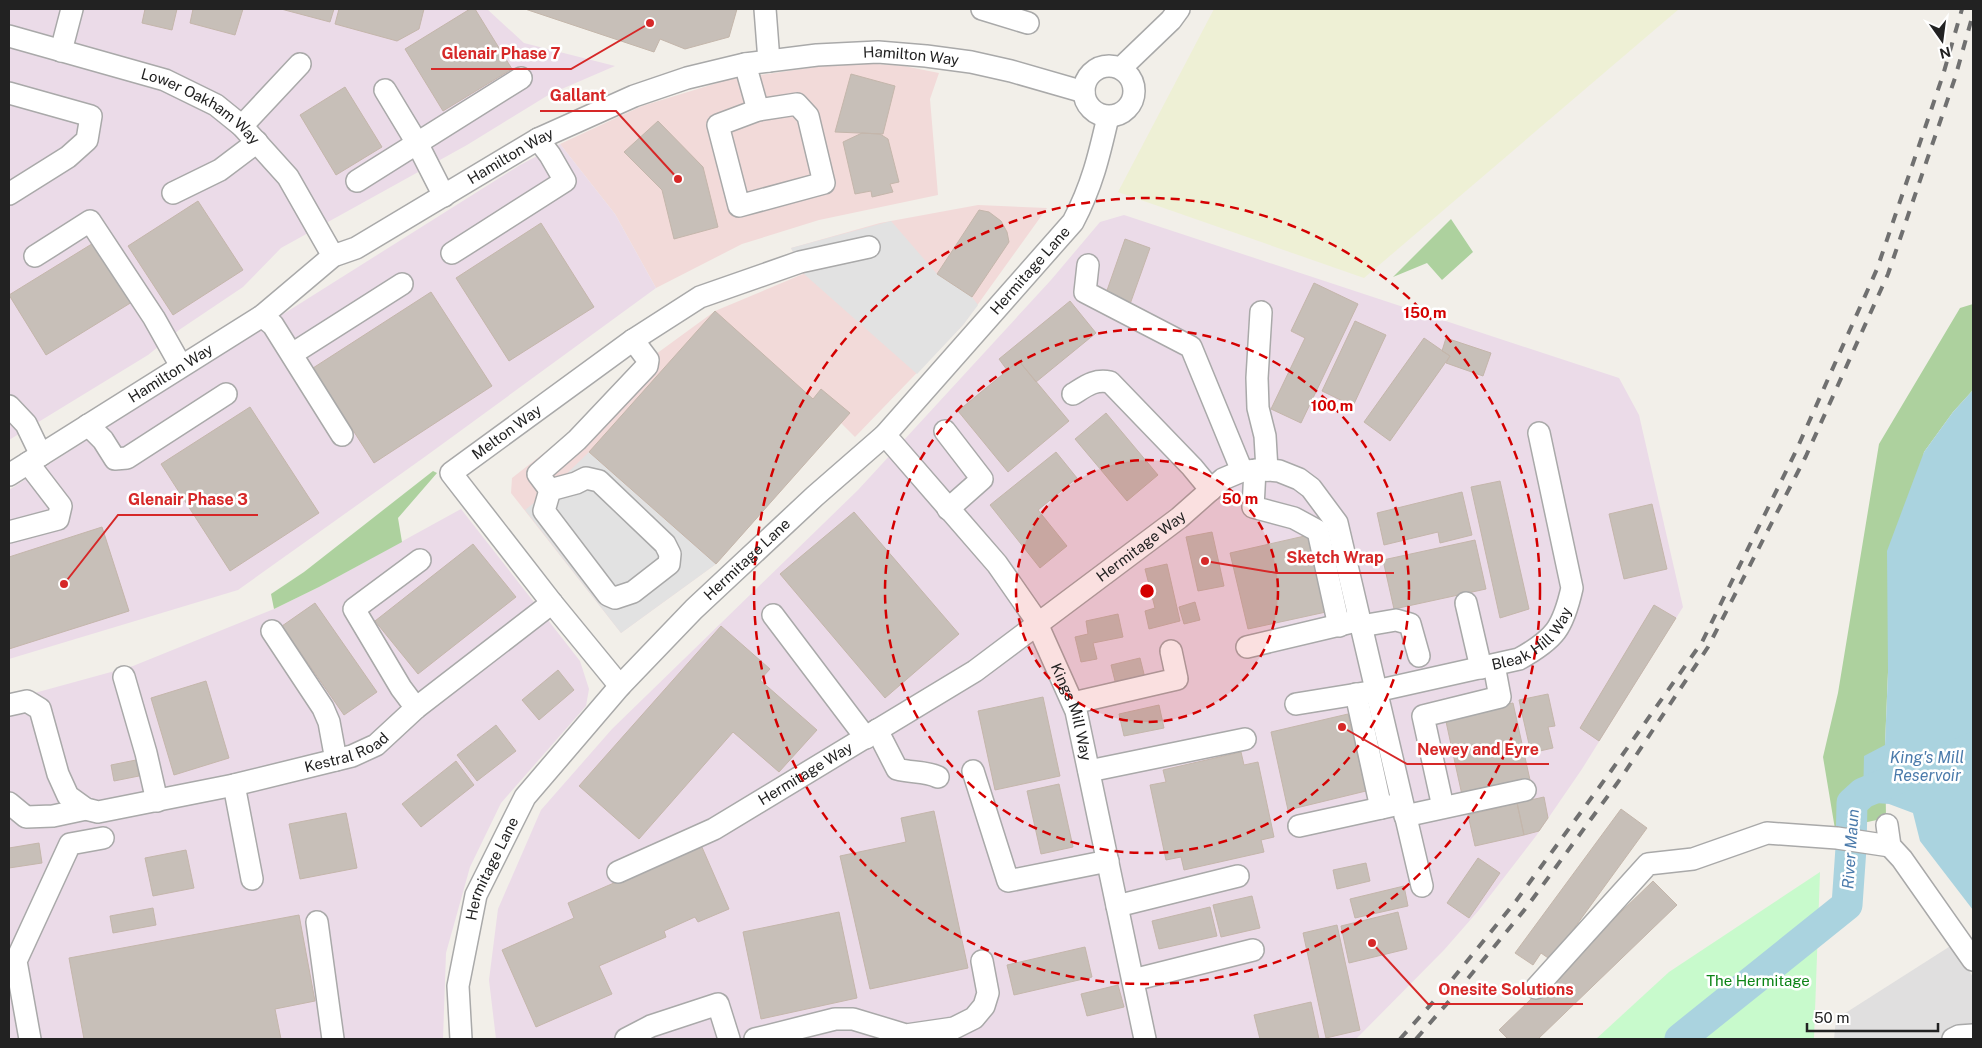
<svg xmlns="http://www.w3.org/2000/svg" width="1982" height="1048" viewBox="0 0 1982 1048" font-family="'Public Sans',sans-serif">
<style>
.residential{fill:#e0dfdf}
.commercial{fill:#f2dad9}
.industrial{fill:#ebdbe8}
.farmland{fill:#eef0d5}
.forest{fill:#add19e}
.park{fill:#c8facc}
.parking{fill:#e2e2e2}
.water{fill:#aad3df}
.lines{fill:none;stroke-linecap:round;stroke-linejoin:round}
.river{stroke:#aad3df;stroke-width:31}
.building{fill:#c7bfb8;stroke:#c4b6ab}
.minor-casing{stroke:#a9a9a9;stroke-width:24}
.minor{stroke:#fff;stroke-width:21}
.rail{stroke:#707070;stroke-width:4;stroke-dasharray:10 10;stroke-linecap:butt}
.ring{fill:none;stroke:#d40000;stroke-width:2.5;stroke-dasharray:9 6}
.labels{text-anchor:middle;stroke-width:5;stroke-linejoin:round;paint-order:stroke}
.street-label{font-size:15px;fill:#222;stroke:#fff}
.park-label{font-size:15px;fill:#0c8416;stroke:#fff}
.water-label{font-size:16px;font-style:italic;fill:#4a7aab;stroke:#fff}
.centre{fill:#d40000;stroke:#fff;stroke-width:2.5}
.ring-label{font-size:15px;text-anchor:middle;font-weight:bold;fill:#d40000;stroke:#fff;stroke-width:5;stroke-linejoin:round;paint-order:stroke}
.leader{fill:none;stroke:#d62828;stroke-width:2}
.callout-dot{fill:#d62828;stroke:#fff;stroke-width:2}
.callout-label{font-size:16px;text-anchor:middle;font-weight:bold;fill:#d62828;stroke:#fff;stroke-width:5;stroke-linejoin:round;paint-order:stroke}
</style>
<rect width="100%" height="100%" fill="#f2efe9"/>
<path class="residential" d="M1952,945L1973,977V1039H1834L1836,1019Z"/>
<path class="commercial" d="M849,62L904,66L939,73L930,99L938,195L819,220L742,244L656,288L615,214L560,144L642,106L727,80Z
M978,205L1047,208L963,325L855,437L841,423L716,564L621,633L511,493L512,478L572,431L630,373L715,311L803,274L791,248L880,223Z"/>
<path class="industrial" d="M9,9H487L524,43L615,66L550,94L467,145L281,248L243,287L179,330L148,355L9,440Z
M560,144L615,214L656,288L426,456L238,590L9,659V490L250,335L520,165Z
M1124,215L1619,378L1639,415L1683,607L1582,769L1536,836L1479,910L1444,950L1356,1039H496L489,980L498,909L541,810L612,729L858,490L1051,280L1100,222Z
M461,509L580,661L589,689L586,706L501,803L470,867L446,953L443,1039H9V700L133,666L274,609L319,587Z"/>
<path class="farmland" d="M1214,9H1679L1364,278L1118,192Z"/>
<path class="forest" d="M1451,219L1473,252L1442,280L1427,263L1393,277Z
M1973,304V390L1953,412L1924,452L1888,672L1885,745L1886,818L1835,829L1823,757L1838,693L1879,444L1960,308Z
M433,471L437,473L398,518L402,542L319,587L274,609L271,594L304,572Z"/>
<path class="park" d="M1820,872L1814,1039H1596L1669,972Z"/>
<path class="parking" d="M891,221L937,274L972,297L978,305L963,325L917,374L804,274L791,248Z
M589,452L716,564L621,633L525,510L550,490Z"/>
<path class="water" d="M1973,390V910L1920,841L1913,813L1889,804L1863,802L1864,756L1885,745L1888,672L1887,551L1924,452L1953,412Z"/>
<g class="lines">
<path class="river" d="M1680,1039L1847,905L1851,848L1852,803L1863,793L1973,748"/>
</g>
<path class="building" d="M145,9H177L172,30L142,23Z
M193,9H243L235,35L190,23Z
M281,9H334L330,22Z
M339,9H424L419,29L397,41L335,24Z
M470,9H475L512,69L443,111L405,49Z
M525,9H737L729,37L685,49L660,39L654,52Z
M851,74L895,86L883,134L835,132Z
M345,87L382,147L336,175L300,115Z
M658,121L703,167L718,227L674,239L662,190L624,152Z
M862,133L880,134L888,139L899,182L890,184L893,192L872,197L871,191L855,194L843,142Z
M198,201L243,270L173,315L128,246Z
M979,210L989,212L1001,221L1007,232L1009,242L972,297L937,274Z
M541,223L594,307L509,361L456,278Z
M1125,239L1150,248L1129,307L1104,299Z
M95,242L132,302L46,355L9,295Z
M1314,283L1358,304L1301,423L1271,409L1305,338L1291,331Z
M431,292L492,386L374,463L313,368Z
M1070,301L1096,333L1036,382L1019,361L1007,370L999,359Z
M715,311L813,399L821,389L850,413L716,564L589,452Z
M1355,321L1386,335L1353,406L1322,391Z
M1424,338L1450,356L1390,441L1364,422Z
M1446,338L1491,353L1483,376L1446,363L1450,356L1442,351Z
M1019,361L1069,421L1008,472L958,411Z
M250,407L319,513L230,571L161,464Z
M1106,413L1158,475L1127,501L1075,439Z
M1056,452L1077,478L1038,510L1067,546L1040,568L990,505Z
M1500,481L1529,609L1500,618L1471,487Z
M1462,492L1472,535L1440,543L1438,532L1384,545L1377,513Z
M1652,504L1667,569L1624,579L1609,514Z
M854,512L959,634L885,698L780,574Z
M102,527L129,611L9,649V557Z
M1212,532L1224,586L1198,591L1186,537Z
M1309,535L1326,612L1248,629L1230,553Z
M1475,540L1486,589L1394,609L1383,560Z
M473,544L516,597L418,674L375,621Z
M1167,564L1180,621L1149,629L1145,611L1155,608L1145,569Z
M1195,602L1200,620L1184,624L1179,607Z
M315,603L377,692L344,715L282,626Z
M1654,605L1676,618L1599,741L1580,728Z
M1118,614L1123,637L1093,643L1097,659L1081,662L1075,637L1088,634L1086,621Z
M721,626L770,669L760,680L817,730L779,772L733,732L639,839L579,786Z
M1140,658L1146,682L1117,689L1111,665Z
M558,670L574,690L539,720L522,700Z
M206,681L229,758L174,775L151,698Z
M1548,694L1555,726L1548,727L1553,748L1531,753L1519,700Z
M1043,697L1060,776L995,790L978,711Z
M1513,703L1530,780L1462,795L1445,717Z
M1159,705L1164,728L1124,736L1119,714Z
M1348,714L1366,791L1288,810L1271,732Z
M496,725L516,751L477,781L457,755Z
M1241,752L1244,765L1258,762L1274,837L1261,840L1264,852L1184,870L1181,857L1166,860L1150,785L1166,782L1163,770Z
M136,760L139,776L114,781L111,765Z
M456,761L474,785L421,827L402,804Z
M1059,784L1073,847L1041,854L1027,791Z
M1544,797L1548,818L1539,831L1524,835L1517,803Z
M1517,803L1524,835L1475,846L1468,815Z
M1621,809L1647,828L1551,960L1541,953L1533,965L1515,953Z
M934,811L968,968L870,989L840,856L906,842L901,818Z
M346,813L357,868L300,879L289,824Z
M39,843L42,863L9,868V848Z
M701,845L729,909L698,922L695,917L664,931L666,937L599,966L612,994L536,1027L502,950L574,918L568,903Z
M186,850L194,888L153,896L145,858Z
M1478,858L1500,873L1469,918L1447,903Z
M1366,863L1370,881L1337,889L1333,870Z
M1653,881L1677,905L1538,1039H1508L1499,1030Z
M1404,886L1408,906L1355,918L1350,899Z
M1252,896L1260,928L1221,937L1213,905Z
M1210,907L1217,936L1159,949L1152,921Z
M153,908L156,925L113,933L110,916Z
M839,912L857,998L761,1019L743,932Z
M1398,912L1407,949L1349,963L1341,926Z
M299,915L315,1001L275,1009L281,1039H84L69,958Z
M1337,925L1360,1030L1326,1038L1303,933Z
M1085,947L1092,977L1014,995L1007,965Z
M1118,985L1124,1007L1087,1016L1081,994Z
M1311,1002L1319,1039H1260L1254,1015Z"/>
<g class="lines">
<g class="minor-casing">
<g id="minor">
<path d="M765,9L769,61"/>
<path d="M982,9L1028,23"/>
<path id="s1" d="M9,36L165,80L216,105L242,126L288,177L333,256"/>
<path d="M61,51L72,9"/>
<path d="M745,64L758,110"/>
<circle cx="1109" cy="91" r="25"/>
<path d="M1121,68L1171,20L1179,9"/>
<path d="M385,90L417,143L444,196"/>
<path d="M9,93L91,116L87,140L68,157L9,194"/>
<path d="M797,104L808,116L824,183L739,206L718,125L758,110Z"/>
<path d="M242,126L300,64"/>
<path d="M357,181L521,78"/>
<path d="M173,193L220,170L257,142"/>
<path d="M452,253L565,181L550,155L538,139"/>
<path d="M35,256L90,221L154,318L181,366"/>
<path d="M1088,265L1085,292L1191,347L1242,471"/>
<path d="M1261,312L1257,378L1258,408L1265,436L1267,470"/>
<path d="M262,316L273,325L342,435"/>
<path d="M292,354L402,284"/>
<path d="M1073,394C1086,386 1094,379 1110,382L1192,467L1211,490"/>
<path d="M9,406L26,424L41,455"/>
<path d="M88,425L103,440L115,459L127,458L226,394"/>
<path d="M945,431L982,479L948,509"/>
<path id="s2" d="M885,435L997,564L1034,617L1076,711L1145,1039"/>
<path d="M1255,470L1253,507L1294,518L1318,531L1339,626"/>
<path id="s3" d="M9,475L262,316L333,256L356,248L538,139L634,96L687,78L745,64L817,55L878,52L926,56L971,62L1011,71L1084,92"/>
<path d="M586,478L599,481L665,544L670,554L669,564L633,592L615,598L608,595L544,511L550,490L576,483Z"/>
<path d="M550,490L538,474L577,440L647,366L648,360L633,340"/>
<path d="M9,532L58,519L61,506L28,463"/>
<path d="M1466,603L1481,668"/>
<path d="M773,615L866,738"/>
<path d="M1361,626L1396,620L1410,624L1419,656"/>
<path d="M272,631L323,708L329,722L336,760"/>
<path d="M1247,647L1352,622"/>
<path d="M124,677L146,753L157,801"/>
<path id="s4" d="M620,686L552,603L451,473L633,340L700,297L800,262L869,247"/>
<path d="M1356,694L1381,808"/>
<path d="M1073,703L1177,679L1171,651"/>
<path id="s5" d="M1296,704L1376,691L1519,659C1555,639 1563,628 1572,588L1539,433"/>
<path id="s6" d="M9,705L27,701L40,709L58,774L68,796L86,809L98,812L234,785L352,756L376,745L416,708L552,603"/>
<path d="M416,708L401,688L354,609L420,560"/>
<path d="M877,730L897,769C911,773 925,771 938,777"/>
<path d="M973,771L1008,881L1108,861"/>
<path d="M1089,771L1245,739"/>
<path d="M234,785L252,879"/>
<path d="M9,803L26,817L53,816L86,809"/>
<path d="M1443,807L1423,716L1500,697L1494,665"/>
<path d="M1405,816L1525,790"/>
<path d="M1887,825L1890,846L1902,859L1973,960"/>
<path d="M1299,826L1395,805"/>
<path id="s7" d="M618,872L714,829L975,671L1179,518L1223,479L1242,471L1269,470L1279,471L1299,479L1311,488L1337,523L1422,886"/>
<path d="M1117,906L1238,876"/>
<path d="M317,922L333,1039"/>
<path d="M1133,980L1253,950"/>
<path d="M1536,988L1648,864L1693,859L1767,833L1837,838L1890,846"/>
<path d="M30,1039L16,961L70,844L103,838"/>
<path id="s8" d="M461,1039L458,986L476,895L525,797L620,686L694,609L815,496L885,435L1073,222C1092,186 1099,156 1108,117"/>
<path d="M626,1039L651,1026L718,1004L729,1039"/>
<path d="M755,1039L835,1019H853L906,1035L954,1028L974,1018L984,1006L988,993L982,961"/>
<path d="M1953,1039L1959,1036L1973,1035"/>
</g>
</g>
<use href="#minor" class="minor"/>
<path class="rail" d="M1400,1039L1442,992L1516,901L1611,771L1702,642L1796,451L1877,269L1943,75L1962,9
M1416,1039L1451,999L1526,908L1621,778L1708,647L1806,456L1888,274L1955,78L1973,14"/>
</g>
<circle cx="1147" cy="591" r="131" fill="#d40000" fill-opacity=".12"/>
<g class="ring">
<circle cx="1147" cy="591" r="131"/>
<circle cx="1147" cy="591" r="262"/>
<circle cx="1147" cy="591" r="393"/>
</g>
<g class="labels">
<g class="street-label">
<text dy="5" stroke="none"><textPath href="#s3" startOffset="1016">Hamilton Way</textPath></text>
<text dy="5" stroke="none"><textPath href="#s1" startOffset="206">Lower Oakham Way</textPath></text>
<text dy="5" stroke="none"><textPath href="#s3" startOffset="596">Hamilton Way</textPath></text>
<text dy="5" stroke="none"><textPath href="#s8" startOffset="986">Hermitage Lane</textPath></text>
<text dy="5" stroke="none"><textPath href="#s3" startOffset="191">Hamilton Way</textPath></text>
<text dy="5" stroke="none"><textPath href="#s4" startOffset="341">Melton Way</textPath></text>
<text dy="5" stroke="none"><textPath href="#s7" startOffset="618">Hermitage Way</textPath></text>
<text dy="5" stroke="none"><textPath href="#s8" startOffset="581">Hermitage Lane</textPath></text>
<text dy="5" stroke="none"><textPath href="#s5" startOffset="250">Bleak Hill Way</textPath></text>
<text dy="5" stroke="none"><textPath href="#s2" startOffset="338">Kings Mill Way</textPath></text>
<text dy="5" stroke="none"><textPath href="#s6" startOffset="416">Kestral Road</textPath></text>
<text dy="5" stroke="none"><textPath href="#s7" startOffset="212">Hermitage Way</textPath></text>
<text dy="5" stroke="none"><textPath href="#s8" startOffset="176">Hermitage Lane</textPath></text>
</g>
<g class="park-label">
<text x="1758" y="986">The Hermitage</text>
</g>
<g class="water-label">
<text x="1927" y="763">King's Mill<tspan x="1927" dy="18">Reservoir</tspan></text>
<text transform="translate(1850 849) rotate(-86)" y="6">River Maun</text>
</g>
</g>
<circle cx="1147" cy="591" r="8" class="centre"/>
<g class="ring-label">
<text x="1425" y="318">150 m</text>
<text x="1332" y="411">100 m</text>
<text x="1240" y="504">50 m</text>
</g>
<path class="leader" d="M650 23L571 69H431M678 179L616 111H540M64 584L118 515H258M1205 561L1277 573H1394M1342 727L1407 764H1549M1372 943L1428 1004H1583"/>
<g class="callout-dot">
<circle cx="650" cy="23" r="5"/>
<circle cx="678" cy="179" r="5"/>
<circle cx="64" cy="584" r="5"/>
<circle cx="1205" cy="561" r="5"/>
<circle cx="1342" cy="727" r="5"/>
<circle cx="1372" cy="943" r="5"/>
</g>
<g class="callout-label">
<text x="501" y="59">Glenair Phase 7</text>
<text x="578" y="101">Gallant</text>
<text x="188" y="505">Glenair Phase 3</text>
<text x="1335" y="563">Sketch Wrap</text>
<text x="1478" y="755">Newey and Eyre</text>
<text x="1506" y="995">Onesite Solutions</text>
</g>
<rect width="1982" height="1048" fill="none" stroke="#222222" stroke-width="20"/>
<g transform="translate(1942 40) rotate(166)" stroke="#ffffff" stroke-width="4" paint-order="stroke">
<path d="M0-4L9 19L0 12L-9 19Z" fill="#222222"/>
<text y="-8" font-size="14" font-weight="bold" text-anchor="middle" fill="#222222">N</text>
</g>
<path d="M1807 1023v8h131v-8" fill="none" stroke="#222222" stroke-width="2.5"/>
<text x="1814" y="1023" font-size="15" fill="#222222" stroke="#ffffff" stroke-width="4" paint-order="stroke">50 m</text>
</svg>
